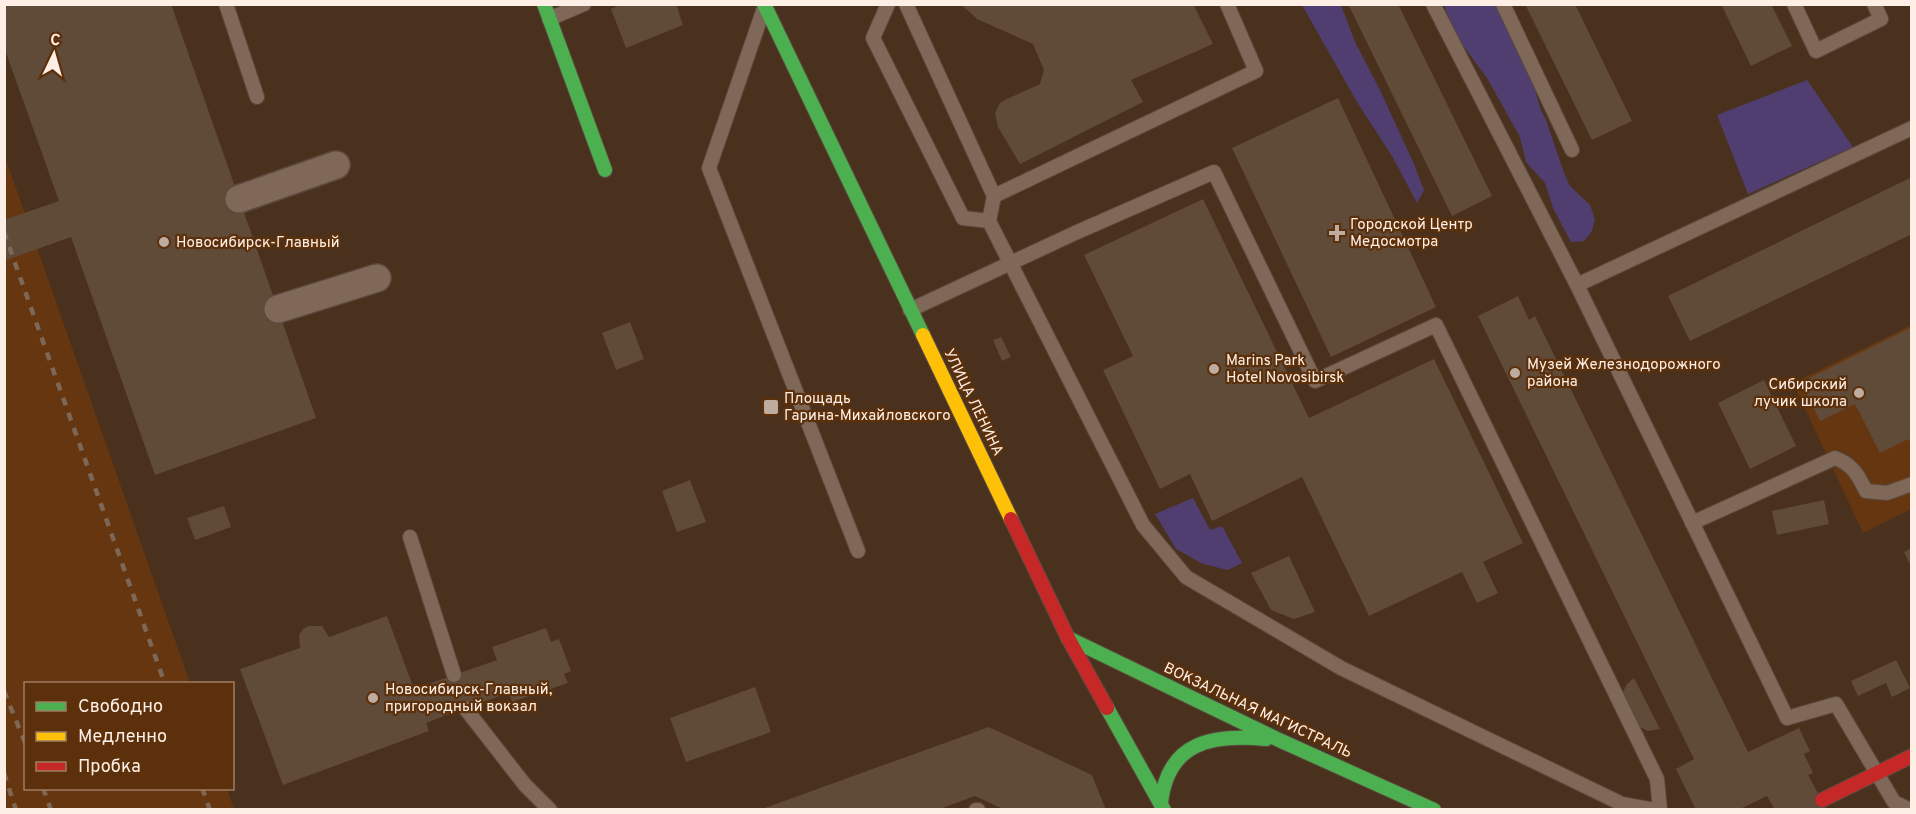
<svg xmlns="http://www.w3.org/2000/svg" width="1916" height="814" viewBox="0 0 1916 814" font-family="Overpass,sans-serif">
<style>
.built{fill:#653610}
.green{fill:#513e71}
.building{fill:#604a38}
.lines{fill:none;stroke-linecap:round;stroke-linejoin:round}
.lane-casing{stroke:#5b4a3e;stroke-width:16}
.street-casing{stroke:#5b4a3e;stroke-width:30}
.fast-casing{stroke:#5b4a3e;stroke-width:16}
.slow-casing{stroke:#5b4a3e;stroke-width:16}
.jam-casing{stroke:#5b4a3e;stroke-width:16}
.lane{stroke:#7f6858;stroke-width:14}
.street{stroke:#7f6858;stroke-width:27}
.fast{stroke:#4caf50;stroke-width:14}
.slow{stroke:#ffc107;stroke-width:14}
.jam{stroke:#c62828;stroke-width:14}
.rail{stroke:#7d6858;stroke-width:4.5;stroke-dasharray:8 8;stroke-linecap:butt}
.poi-dot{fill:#bfaca0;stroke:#5c300b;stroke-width:2}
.labels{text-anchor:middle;stroke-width:4.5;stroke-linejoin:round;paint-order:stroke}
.poi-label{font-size:15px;fill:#feefe6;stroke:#5c300b;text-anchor:start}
.street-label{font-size:15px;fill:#feefe6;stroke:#5c300b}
</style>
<rect width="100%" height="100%" fill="#4a311d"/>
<path class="built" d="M4,154L190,683L26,684V788L227,789L234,809H5Z
M1911,325V509L1863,533L1793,383Z"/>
<path class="green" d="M1302,5H1341L1355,42L1380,90L1414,164L1424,190L1417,203L1392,156L1357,102Z
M1444,5H1510L1533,81L1540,108L1546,120L1564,173L1570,186L1590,205L1595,219L1592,231L1584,241L1571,242L1553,208L1545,183L1526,162L1520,137L1487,78L1456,36Z
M1807,80L1853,147L1748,194L1717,115Z
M1193,498L1210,530L1222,526L1242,563L1228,570L1203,564L1176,549L1155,514Z"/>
<path class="building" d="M4,4H171L316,418L155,475L71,237L4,261V220L59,201L4,47Z
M622,4H676L683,25L626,48L611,9Z
M961,4H1193L1213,44L1131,80L1143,102L1020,164L998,127L995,113L1000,103L1005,100L1040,84L1044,70L1033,44L977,19Z
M1348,4H1398L1492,196L1452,216Z
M1525,4H1575L1632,121L1592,140Z
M1721,4H1771L1792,46L1751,66Z
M1338,98L1436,307L1331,357L1232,148Z
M1912,177V234L1690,341L1668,296Z
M1203,199L1309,418L1434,359L1523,543L1483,562L1498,593L1477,603L1462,572L1369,616L1302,477L1212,521L1190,474L1160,489L1103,370L1133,356L1084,255Z
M1518,296L1529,320L1535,316L1748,752L1799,728L1810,751L1804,754L1813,773L1808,775L1827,810H1775L1767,796L1738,810H1696L1676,769L1694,759L1478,316Z
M630,322L644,359L616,370L602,333Z
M1912,327V445L1908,439L1880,453L1855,404L1820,421L1801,382Z
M1001,337L1011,357L1002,361L993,340Z
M1764,380L1796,446L1750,469L1718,403Z
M690,480L706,522L677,532L662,491Z
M1824,500L1829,524L1777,535L1772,511Z
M224,506L231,527L195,540L187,518Z
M1912,548V568L1904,552Z
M1289,556L1315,612L1294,619L1271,610L1251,573Z
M387,616L414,689L497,660L492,647L546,628L551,642L559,639L571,671L564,674L568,683L512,702L509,693L465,708L426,723L429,731L283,785L240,669L300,648L299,635L303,629L308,626H322L329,637Z
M1896,660L1910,688L1892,697L1886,683L1858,696L1851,681Z
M1634,678L1660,729L1648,731L1638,726L1624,703L1623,692L1627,684Z
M755,687L771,732L686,762L670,718Z
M989,727L1092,775L1106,810H1005L975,796L937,810H759Z"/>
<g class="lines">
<g class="lane-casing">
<path id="lane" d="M226,4L257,97
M888,4L873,38L963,218L989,221L1143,525L1186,577L1341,668L1622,804L1655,810
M906,4L994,196L989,221
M1433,4L1577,285L1787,718L1836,704L1894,802L1910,810
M1503,4L1572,150
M1794,4L1816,51L1881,19L1874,4
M763,11L709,168L858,551
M549,19L584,4
M994,196L1256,71L1227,4
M1577,285L1912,128
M910,310L1075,233L1214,172L1315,381L1436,325L1657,779L1660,810
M1692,523L1835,458C1852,464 1858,475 1866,491L1887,493L1912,484
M410,537L454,675
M465,708L525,785L550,810
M976,810H978"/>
</g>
<g class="street-casing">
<path id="street" d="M239,199L336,165
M278,309L377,278"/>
</g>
<g class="fast-casing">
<path id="fast" d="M544,4L605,170
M764,4L923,335
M1068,638L1279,740L1434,810
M1107,708L1164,810
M1161,803C1168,741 1213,734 1266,739"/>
</g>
<g class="slow-casing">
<path id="slow" d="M923,335L1011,519"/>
</g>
<g class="jam-casing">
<path id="jam" d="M1011,519L1068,638L1107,708
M1822,800L1912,756"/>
</g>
<use href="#lane" class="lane"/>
<use href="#street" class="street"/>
<use href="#fast" class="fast"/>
<use href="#slow" class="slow"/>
<use href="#jam" class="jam"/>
<path class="rail" d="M4,232L165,684
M4,691L26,745
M4,773L16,810
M43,788L51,810
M202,788L210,810"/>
</g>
<g class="poi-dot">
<path d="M1334 224h6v6h6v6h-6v6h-6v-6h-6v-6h6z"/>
<circle cx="164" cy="242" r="6"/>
<circle cx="1214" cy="369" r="6"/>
<circle cx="1515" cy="373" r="6"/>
<circle cx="1859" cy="393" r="6"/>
<rect x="763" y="399" width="16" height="16" rx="3"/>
<circle cx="373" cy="698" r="6"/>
</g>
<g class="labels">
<g class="poi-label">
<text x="1350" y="229">Городской Центр<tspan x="1350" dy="17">Медосмотра</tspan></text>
<text x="176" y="247">Новосибирск-Главный</text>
<text x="1226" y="365">Marins Park<tspan x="1226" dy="17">Hotel Novosibirsk</tspan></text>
<text x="1527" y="369">Музей Железнодорожного<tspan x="1527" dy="17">района</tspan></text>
<text x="1847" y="389" text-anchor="end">Сибирский<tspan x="1847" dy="17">лучик школа</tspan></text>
<text x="784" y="403">Площадь<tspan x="784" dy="17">Гарина-Михайловского</tspan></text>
<text x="385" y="694">Новосибирск-Главный,<tspan x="385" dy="17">пригородный вокзал</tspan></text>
</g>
<g class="street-label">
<text transform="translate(974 402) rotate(64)" y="5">УЛИЦА ЛЕНИНА</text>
<text transform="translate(1258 710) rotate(25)" y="5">ВОКЗАЛЬНАЯ МАГИСТРАЛЬ</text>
</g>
</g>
<rect width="1916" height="814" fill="none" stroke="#feefe6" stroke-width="12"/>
<rect x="24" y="682" width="210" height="108" fill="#5c300b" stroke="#9d7c63" stroke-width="1.5"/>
<rect x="36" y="702" width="30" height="9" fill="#4caf50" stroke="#9d7c63" stroke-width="1.5"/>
<text x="78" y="712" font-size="18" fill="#feefe6">Свободно</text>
<rect x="36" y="732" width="30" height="9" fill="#ffc107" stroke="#9d7c63" stroke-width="1.5"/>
<text x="78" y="742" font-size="18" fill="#feefe6">Медленно</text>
<rect x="36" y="762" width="30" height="9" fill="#c62828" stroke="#9d7c63" stroke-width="1.5"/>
<text x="78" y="772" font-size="18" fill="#feefe6">Пробка</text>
<g transform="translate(54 54) rotate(5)" stroke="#5c300b" stroke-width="4.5" paint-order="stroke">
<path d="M0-4.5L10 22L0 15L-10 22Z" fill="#feefe6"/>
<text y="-9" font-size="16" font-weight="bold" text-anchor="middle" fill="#feefe6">С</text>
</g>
</svg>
